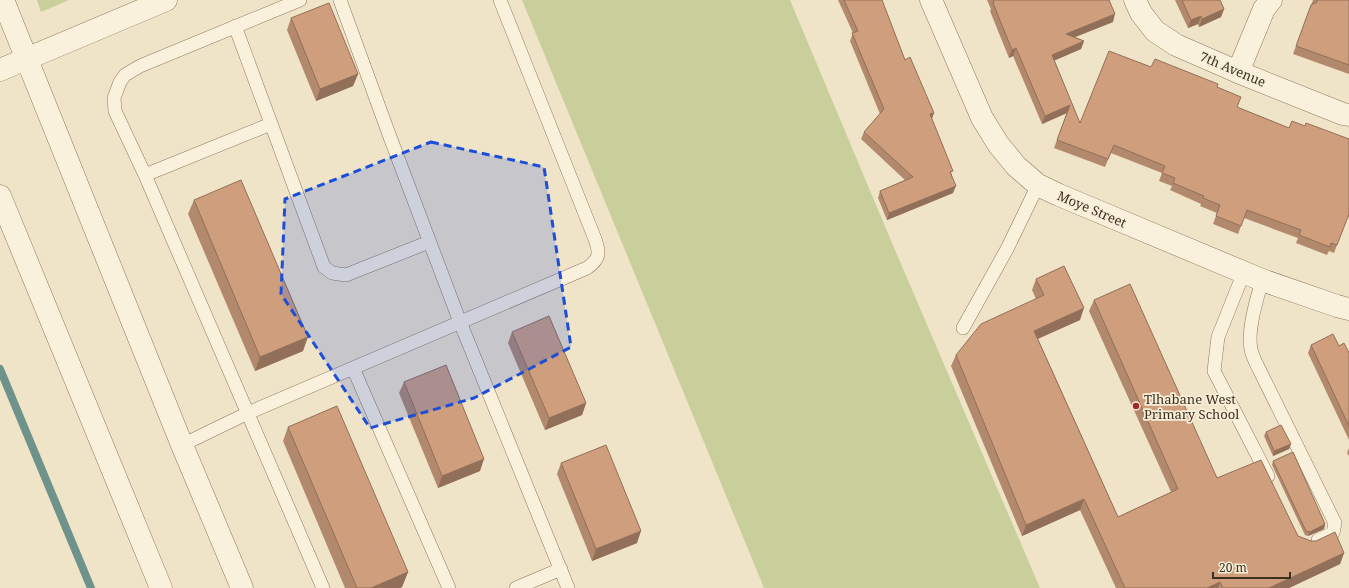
<svg xmlns="http://www.w3.org/2000/svg" width="1349" height="588" viewBox="0 0 1349 588" font-family="'Noto Serif',serif">
<style>
.green{fill:#c9cf9b}
.lines{fill:none;stroke-linecap:round;stroke-linejoin:round}
.stream{stroke:#6f938a;stroke-width:8}
.service-casing{stroke:#8d765c;stroke-width:14}
.minor-casing{stroke:#8d765c;stroke-width:23}
.service{stroke:#faf1dc;stroke-width:13}
.minor{stroke:#faf1dc;stroke-width:22}
.wall{fill:#b2896c}
.shaded-wall{fill:#916f58}
.building{fill:#cf9f7d;stroke:#916f58}
.marked{fill:#1d4ed8;fill-opacity:0.2;stroke:#1d4ed8;stroke-width:3;stroke-dasharray:8 5;stroke-linejoin:round}
.poi-dot{fill:#9e2a2b;stroke:#f7eed8;stroke-width:1.5}
.labels{text-anchor:middle;stroke-width:3.5;stroke-linejoin:round;paint-order:stroke}
.street-label{font-size:13px;fill:#3d2e20;stroke:#f7eed8}
.poi-label{font-size:13px;fill:#3d2e20;stroke:#f7eed8;text-anchor:start}
</style>
<rect width="100%" height="100%" fill="#f0e4c8"/>
<path class="green" d="M37,0H69L41,12Z
M522,0H790L892,243L1040,588H764Z"/>
<g class="lines">
<path class="stream" d="M0,369L91,588"/>
<g class="service-casing">
<path id="service" d="M300,0L140,66L125,75L120,82L114,98L115,111L145,175L323,588
M340,0L390,137L460,322L568,588
M235,26L324,267L332,273L346,275L429,242
M145,175L271,124
M1244,272L1218,337L1214,371L1268,476
M1262,280C1257,299 1247,330 1251,349C1252,356 1256,363 1259,369L1335,523L1333,533L1318,540
M963,328L1007,249L1038,185
M353,368L449,588
M182,445L248,413L587,268C600,259 600,253 595,239L500,0
M516,588L561,569"/>
</g>
<g class="minor-casing">
<path id="minor" d="M3,0L182,445L242,588
M931,0L982,118L998,144L1016,166L1038,185L1059,195L1262,280L1337,306L1349,309
M1135,0L1141,13L1155,31L1176,45L1238,72L1343,114L1349,115
M0,70L166,0
M1238,72L1264,9L1271,0
M0,196L161,588"/>
</g>
<use href="#service" class="service"/>
<use href="#minor" class="minor"/>
</g>
<path class="wall" d="M838,0H882L905,60L934,113L932,119L952,175L953,193L887,220L878,198L880,191L905,180L861,139L864,132L880,114L850,41L853,33Z
M987,0H1109L1113,22L1074,37L1084,41L1081,49L1054,60L1080,123L1151,67L1217,87L1237,107L1289,128L1305,126L1349,139V218L1348,216L1334,253L1329,251L1327,255L1296,243L1298,238L1244,218L1238,234L1213,224L1217,213L1200,206L1201,204L1170,190L1172,186L1159,181L1162,173L1111,153L1105,167L1054,148L1067,113L1042,124L1013,56L1009,58L990,11L991,9Z
M1175,0H1220L1224,9L1221,17L1199,27L1198,24L1188,28Z
M1313,0H1349V74L1293,54Z
M291,18L358,74L353,86L316,101L287,30Z
M194,200L303,351L255,371L188,214Z
M1036,279L1080,320L1038,339L1118,517L1171,492L1089,311L1094,300L1217,478L1298,536L1344,553L1340,564L1289,588H1116L1080,510L1022,536L951,366L956,355L1036,299L1032,290Z
M512,332L586,403L582,415L545,430L508,343Z
M1311,345L1339,346L1349,353V440L1308,353Z
M404,382L480,471L438,488L399,393Z
M288,427L408,572L402,587L400,588H345L283,441Z
M1266,432L1291,444L1289,449L1273,456L1264,436Z
M1349,448V456L1347,453Z
M1273,461L1325,524L1324,529L1308,536L1305,535L1272,465Z
M561,463L637,543L592,561L557,474Z"/>
<path class="shaded-wall" d="M1224,9L1221,17L1199,27L1202,19Z
M1115,14L1113,22L1063,42L1066,34Z
M1201,16L1198,24L1188,28L1191,20Z
M1084,41L1081,49L1049,63L1052,55Z
M1016,48L1013,56L1009,58L1012,50Z
M358,74L353,86L316,101L320,89Z
M1070,105L1067,113L1042,124L1045,116Z
M934,113L931,120L930,114Z
M956,186L953,193L887,220L889,213Z
M1084,308L1080,320L1030,342L1034,331Z
M308,337L303,351L255,371L260,357Z
M586,403L582,415L545,430L549,418Z
M1291,444L1289,449L1273,456L1274,451Z
M484,459L480,471L438,488L442,476Z
M1084,499L1080,510L1022,536L1026,525Z
M1325,524L1324,529L1308,536L1310,532Z
M641,531L637,543L592,561L596,549Z
M1344,553L1340,564L1289,588H1269Z
M408,572L402,587L400,588H371Z
M1220,582L1218,588H1207Z"/>
<path class="building" d="M844,0H882L905,60L910,57L934,113L930,114L953,171L950,172L956,186L889,213L880,191L913,177L864,132L884,109L852,33L858,31Z
M993,0H1109L1115,14L1066,34L1084,41L1052,55L1080,123L1109,51L1151,67L1155,59L1218,84L1217,87L1241,97L1237,107L1289,128L1292,121L1305,126L1306,123L1349,139V214L1337,245L1331,243L1330,247L1299,235L1301,230L1247,210L1241,226L1216,216L1220,205L1203,198L1204,196L1173,183L1175,178L1162,173L1165,166L1114,145L1108,159L1057,140L1070,105L1045,116L1016,48L1012,50L993,3H994Z
M1182,0H1220L1224,9L1202,19L1201,16L1191,20Z
M1317,0H1349V65L1296,46L1311,5L1317,2Z
M329,3L358,74L320,89L291,18Z
M241,180L308,337L260,357L194,200Z
M1064,266L1084,308L1034,331L1118,517L1178,489L1094,300L1130,284L1217,478L1261,460L1298,536L1311,541H1316L1335,532L1344,553L1269,588H1223L1220,582L1207,588H1125L1084,499L1026,525L956,355L981,324L1044,295L1036,279Z
M549,316L586,403L549,418L512,332Z
M1333,334L1339,346L1344,343L1349,353V426L1311,345Z
M446,365L484,459L442,476L404,382Z
M337,406L408,572L371,588H357L288,427Z
M1281,425L1291,444L1274,451L1266,432Z
M606,445L641,531L596,549L561,463Z
M1293,452L1325,524L1310,532L1306,531L1273,461Z"/>
<path class="marked" d="M431,142L544,167L571,347L474,398L370,428L281,294L285,199Z"/>
<circle class="poi-dot" cx="1136" cy="406" r="4"/>
<g class="labels">
<g class="street-label">
<text transform="translate(1233 69) rotate(23)" y="5">7th Avenue</text>
<text transform="translate(1092 209) rotate(23)" y="5">Moye Street</text>
</g>
<g class="poi-label">
<text x="1144" y="404">Tlhabane West<tspan x="1144" dy="15">Primary School</tspan></text>
</g>
</g>
<path d="M1213 572v6h77v-6" fill="none" stroke="#3d2e20" stroke-width="2"/>
<text x="1219" y="572" font-size="12" fill="#3d2e20" stroke="#f7eed8" stroke-width="3" paint-order="stroke">20 m</text>
</svg>
